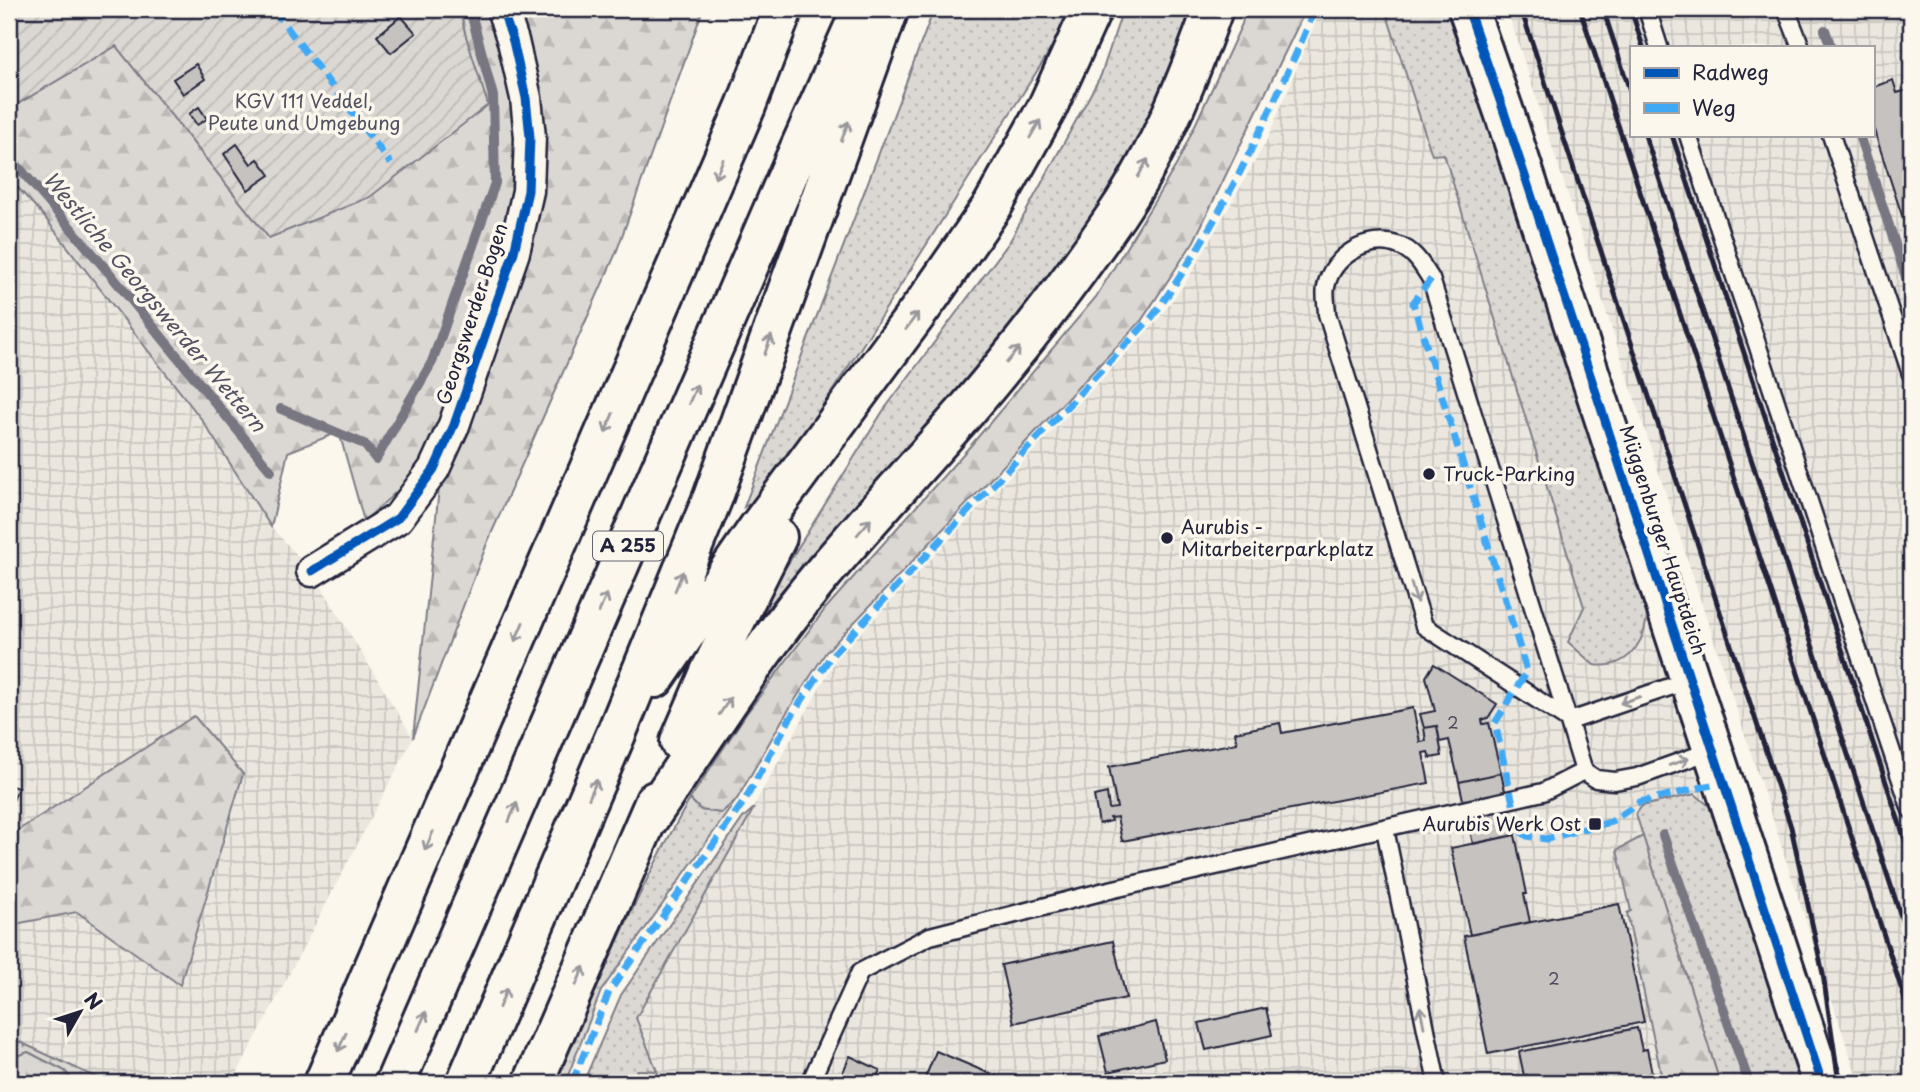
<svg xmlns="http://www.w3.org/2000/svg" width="1920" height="1092" viewBox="0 0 1920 1092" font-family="'Playpen Sans',sans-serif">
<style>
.industrial{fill:url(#industrial-grid);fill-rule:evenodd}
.grass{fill:url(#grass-dots);stroke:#7e7d87;stroke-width:2}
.forest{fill:url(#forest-firs);stroke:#7e7d87;stroke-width:2}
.garden{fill:url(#garden-furrows);stroke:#7e7d87;stroke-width:2}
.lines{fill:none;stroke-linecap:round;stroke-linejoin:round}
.stream{stroke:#787681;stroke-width:10}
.building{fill:#c6c2c0;stroke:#22223b;stroke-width:2}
.lane-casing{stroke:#22223b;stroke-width:21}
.street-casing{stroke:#22223b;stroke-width:35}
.secondary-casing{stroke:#22223b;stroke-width:44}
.highway-casing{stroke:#22223b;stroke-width:44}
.lane{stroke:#fbf7ec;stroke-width:16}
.street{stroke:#fbf7ec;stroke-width:30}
.secondary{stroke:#fbf7ec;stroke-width:38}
.highway{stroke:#fbf7ec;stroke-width:38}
.rail{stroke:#22223b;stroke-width:5}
.quiet{stroke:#3fa9f5;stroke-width:7;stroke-dasharray:14 7;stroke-linecap:butt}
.cycleway-casing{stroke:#fbf7ec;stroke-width:13}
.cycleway{stroke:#0057b8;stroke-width:9}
.oneway{stroke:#99979c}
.poi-dot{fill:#22223b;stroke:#fbf7ec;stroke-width:2.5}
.labels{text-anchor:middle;stroke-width:7;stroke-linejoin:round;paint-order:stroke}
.number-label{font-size:16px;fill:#4b4a5c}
.shield{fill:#fbf7ec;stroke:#636270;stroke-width:2}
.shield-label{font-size:18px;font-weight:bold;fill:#22223b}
.park-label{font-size:19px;fill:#505061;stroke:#fbf7ec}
.street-label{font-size:19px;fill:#22223b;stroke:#fbf7ec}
.poi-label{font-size:19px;fill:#22223b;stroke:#fbf7ec;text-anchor:start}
.water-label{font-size:21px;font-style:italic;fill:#545364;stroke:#fbf7ec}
</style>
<defs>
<pattern id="industrial-grid" width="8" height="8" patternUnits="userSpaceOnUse" patternTransform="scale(1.75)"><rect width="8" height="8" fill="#ebe7df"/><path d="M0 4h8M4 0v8" fill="none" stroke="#c9c6c0"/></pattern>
<pattern id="grass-dots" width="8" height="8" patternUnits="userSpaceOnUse" patternTransform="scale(1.75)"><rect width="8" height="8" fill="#dbd8d3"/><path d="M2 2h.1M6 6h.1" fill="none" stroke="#bcb9b6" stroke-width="1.8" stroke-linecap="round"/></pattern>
<pattern id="forest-firs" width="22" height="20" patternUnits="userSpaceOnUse" patternTransform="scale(1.75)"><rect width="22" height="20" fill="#dbd8d3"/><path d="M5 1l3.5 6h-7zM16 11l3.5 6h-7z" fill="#bcb9b6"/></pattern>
<pattern id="garden-furrows" width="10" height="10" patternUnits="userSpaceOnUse" patternTransform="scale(1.75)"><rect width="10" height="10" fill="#dbd8d3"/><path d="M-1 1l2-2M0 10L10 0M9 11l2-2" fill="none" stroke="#bcb9b6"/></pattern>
</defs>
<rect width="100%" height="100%" fill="#fbf7ec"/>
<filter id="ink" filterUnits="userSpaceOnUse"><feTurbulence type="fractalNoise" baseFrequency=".0143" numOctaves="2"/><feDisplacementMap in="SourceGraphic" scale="14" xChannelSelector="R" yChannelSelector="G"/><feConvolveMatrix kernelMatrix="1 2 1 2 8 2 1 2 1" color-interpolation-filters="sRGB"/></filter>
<g filter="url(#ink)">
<path class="industrial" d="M1321,9H1385L1432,155L1444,154L1641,588L1715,811L1643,836L1618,851L1631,911L1627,914L1663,1083H661L635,1018L836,659L1157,321L1188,279L1267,140Z
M1507,9H1911V1083H1859ZM1631,47H1873V135H1631Z
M9,178L42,214L202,420L271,527L312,571L413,738L232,1083H108L9,1037ZM243,774L180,984L179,985L77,912Z"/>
<path class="grass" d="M934,9H1070L1065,27L860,349L763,496L744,507Z
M1123,9H1197L1137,151L1063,262L985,359L778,595L747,633L771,591L883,411L1010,241L1101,75Z
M1385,9H1451L1647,603C1649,636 1632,670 1594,665L1568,642L1584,607L1444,154L1432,155Z
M1695,794L1715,811L1804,1083H1720L1636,814L1642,806Z
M690,799L701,810L721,813L737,799L601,991L565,1083H555C597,987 637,891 690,799Z
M754,808L636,1018L657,1071L638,1070L631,1083H583L621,995L743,818Z
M9,1037L108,1083H74L65,1071L28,1052L9,1059Z"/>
<path class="forest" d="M460,9H703L616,253L488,541L413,738L443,450L364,521L339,432L288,452L271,527L202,420L42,214L9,178V109L116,46L269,238L465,33Z
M1245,9H1306L1194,241L1141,321L826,652L784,717L737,799L721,813L701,810L690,799L746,714L826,608L972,444L1096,297L1177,164L1242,24Z
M194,716L243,774L180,985L77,912L10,925L17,831Z
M1643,836L1720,1083H1663L1627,913L1631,911L1617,850Z
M28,1052L65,1071L74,1083H9V1059Z
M637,1070L657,1071L661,1083H631Z"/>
<path class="garden" d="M9,9H460L465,33L488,105L370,197L269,238L116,46L9,109Z"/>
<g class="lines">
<path class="stream" d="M1825,30L1831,47
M1859,135L1911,292
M9,156L111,275L271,471
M281,409L364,444L376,459L432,362L495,183L493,96L470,9
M1663,835L1749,1083"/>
</g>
<path class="building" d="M401,16L416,33L391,53L377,36Z
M196,64L205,79L183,94L173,79Z
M1893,80L1897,93L1911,89V243L1873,127V87Z
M199,107L207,119L197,125L189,114Z
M237,144L251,164L258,159L270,175L248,190L224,154Z
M1434,664L1497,704L1488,718L1482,720L1483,724L1489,723L1501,773L1459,782L1449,740L1440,742L1437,726L1424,728L1420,714L1435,711L1426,677Z
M1413,708L1420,742L1426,741L1424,728L1437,726L1442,756L1430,758L1428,752L1423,753L1429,783L1122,841L1117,817L1110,818L1111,821L1099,824L1094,796L1107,793L1109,809L1117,808L1109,767L1237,743L1235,732L1280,723L1282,733Z
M1501,773L1515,835L1473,844L1459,782Z
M9,785L18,788L9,811Z
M1515,835L1527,894H1524L1530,922L1470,935L1451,848Z
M1619,904L1644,1022L1488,1054L1464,936Z
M1113,941L1126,998L1014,1023L1001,965Z
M1266,1008L1272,1035L1206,1050L1199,1023Z
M1156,1022L1165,1059L1108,1072L1099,1036Z
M1637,1028L1642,1050L1647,1049L1652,1073L1602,1083H1528L1527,1075L1524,1076L1519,1052Z
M936,1051L1012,1083H923Z
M850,1056L880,1070L874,1083H838Z"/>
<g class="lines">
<g class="lane-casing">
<path id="lane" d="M1647,9L1659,47
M1786,9L1801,47
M1688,135L1911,810
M1831,135L1911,374
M1570,721L1424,626L1327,314C1327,306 1324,295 1326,287C1332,256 1368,235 1397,245C1414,250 1422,265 1431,279L1584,771L1596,779L1615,781L1637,777L1713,750
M1570,721L1690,680
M1385,829L1437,1083
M810,1083L860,972L930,936L1105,891L1543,792L1584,771"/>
</g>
<g class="street-casing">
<path id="street" d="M312,571L398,518L434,469L454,425L514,252L528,191L530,137L526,98L513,41L502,9"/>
</g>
<g class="secondary-casing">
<path id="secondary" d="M1468,9L1504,112L1822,1083"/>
</g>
<g class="highway-casing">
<path id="highway" d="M655,678L759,527L930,296L993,205L1047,108L1092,9
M680,742L711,670L777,537
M645,824C702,741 755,656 819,578C867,521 917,467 966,411C1019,349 1071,282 1117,214C1159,152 1188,79 1213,9
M324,1083L746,106L783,9
M395,1083L791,168L862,9
M466,1083L616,734L713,497L889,9
M533,1083L655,801"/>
</g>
<use href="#lane" class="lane"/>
<use href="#street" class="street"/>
<use href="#secondary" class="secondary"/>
<use href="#highway" class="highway"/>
<path class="rail" d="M1521,9L1791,827L1823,974L1839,1083
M1580,9L1911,1018
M1603,9L1631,94
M1631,9L1643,47
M1645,135L1911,947
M1672,135L1911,858"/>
<path class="quiet" d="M273,9L391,164
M1431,279L1413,303L1527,671L1495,723L1519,830L1527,836L1546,839L1611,822L1640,802L1724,782
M572,1083L609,992L745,800L789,720L831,656L1152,317C1204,246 1244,168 1280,88C1292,62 1305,36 1314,9"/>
<g class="cycleway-casing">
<path id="cycleway" d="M1468,9L1504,112L1822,1083
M312,571L398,518L434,469L454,425L514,252L528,191L530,137L526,98L513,41L502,9"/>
</g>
<use href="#cycleway" class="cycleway"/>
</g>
<defs><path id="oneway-shaft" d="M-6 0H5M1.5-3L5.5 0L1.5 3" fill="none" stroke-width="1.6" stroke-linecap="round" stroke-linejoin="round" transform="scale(1.75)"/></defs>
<g class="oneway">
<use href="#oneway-shaft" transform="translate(1035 129) rotate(-60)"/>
<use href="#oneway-shaft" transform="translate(845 131) rotate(-70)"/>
<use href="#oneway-shaft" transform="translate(1143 168) rotate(-61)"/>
<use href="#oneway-shaft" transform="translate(719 169) rotate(113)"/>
<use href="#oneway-shaft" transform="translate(912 321) rotate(-54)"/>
<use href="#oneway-shaft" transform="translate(768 345) rotate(-70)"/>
<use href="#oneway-shaft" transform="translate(1013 355) rotate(-50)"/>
<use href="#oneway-shaft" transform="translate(693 394) rotate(-67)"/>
<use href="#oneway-shaft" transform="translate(609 423) rotate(113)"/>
<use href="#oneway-shaft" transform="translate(864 527) rotate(-49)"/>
<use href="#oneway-shaft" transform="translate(679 581) rotate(-68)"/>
<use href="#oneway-shaft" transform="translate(1414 593) rotate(73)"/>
<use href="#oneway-shaft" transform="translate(603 603) rotate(-67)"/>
<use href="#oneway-shaft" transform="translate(519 632) rotate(113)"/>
<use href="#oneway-shaft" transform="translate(1630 700) rotate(161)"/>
<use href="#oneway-shaft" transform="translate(725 706) rotate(-56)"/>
<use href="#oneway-shaft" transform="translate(1679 762) rotate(-19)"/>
<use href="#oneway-shaft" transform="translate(593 789) rotate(-67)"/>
<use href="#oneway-shaft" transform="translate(513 812) rotate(-67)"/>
<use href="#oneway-shaft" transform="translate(429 841) rotate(113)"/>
<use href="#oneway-shaft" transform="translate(580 976) rotate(-67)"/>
<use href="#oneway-shaft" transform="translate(503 998) rotate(-67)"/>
<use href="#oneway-shaft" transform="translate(1422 1017) rotate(-101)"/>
<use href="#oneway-shaft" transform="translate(422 1021) rotate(-67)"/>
<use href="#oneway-shaft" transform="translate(342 1042) rotate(114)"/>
</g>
</g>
<g class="poi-dot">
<circle cx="1429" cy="474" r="7"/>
<circle cx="1167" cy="538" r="7"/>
<rect x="1588" y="817" width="14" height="14" rx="3.5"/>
</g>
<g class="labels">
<g class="number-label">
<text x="1453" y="729">2</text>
<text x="1554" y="985">2</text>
</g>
<rect class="shield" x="593" y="531.5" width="70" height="29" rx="5"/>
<g class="shield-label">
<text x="628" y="552">A 255</text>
</g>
<g class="park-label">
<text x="304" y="108">KGV 111 Veddel,<tspan x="304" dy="22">Peute und Umgebung</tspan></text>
</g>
<g class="street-label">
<text transform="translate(472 314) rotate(-72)" y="7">Georgswerder Bogen</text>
<text transform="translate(1663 540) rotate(72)" y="7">Müggenburger Hauptdeich</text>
</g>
<g class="poi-label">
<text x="1443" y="481">Truck-Parking</text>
<text x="1181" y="534">Aurubis -<tspan x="1181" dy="22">Mitarbeiterparkplatz</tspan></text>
<text x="1581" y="831" text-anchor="end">Aurubis Werk Ost</text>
</g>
<g class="water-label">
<text transform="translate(154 302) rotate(50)" y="7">Westliche Georgswerder Wettern</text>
</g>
</g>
<rect width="1920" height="1092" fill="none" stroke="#fbf7ec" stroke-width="35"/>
<rect x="18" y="18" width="1885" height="1057" fill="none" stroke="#22223b" stroke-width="2.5" filter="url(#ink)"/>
<rect x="1630" y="46" width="245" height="91" fill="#fbf7ec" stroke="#a4a2a5" stroke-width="2"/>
<rect x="1644" y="68" width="35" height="10" fill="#0057b8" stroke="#a4a2a5" stroke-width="2"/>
<text x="1692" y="80" font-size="21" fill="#22223b">Radweg</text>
<rect x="1644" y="103" width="35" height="10" fill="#3fa9f5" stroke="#a4a2a5" stroke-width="2"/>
<text x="1692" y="116" font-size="21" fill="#22223b">Weg</text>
<g transform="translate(80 1012) rotate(51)" stroke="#fbf7ec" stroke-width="5" paint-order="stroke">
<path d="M0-5L12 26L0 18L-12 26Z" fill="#22223b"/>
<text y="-10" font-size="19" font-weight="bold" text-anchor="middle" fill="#22223b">N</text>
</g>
</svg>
